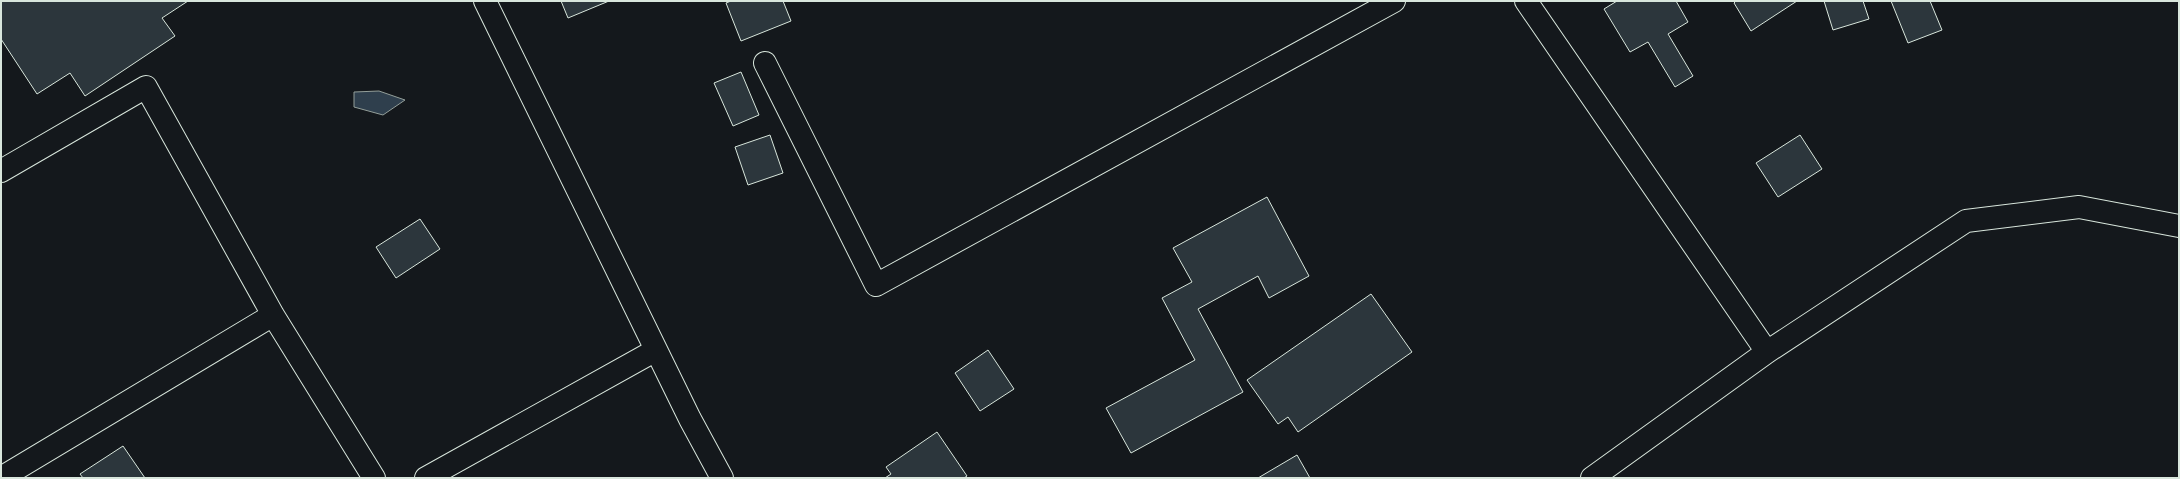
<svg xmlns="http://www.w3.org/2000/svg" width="2180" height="479" viewBox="0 0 2180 479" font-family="Poppins,sans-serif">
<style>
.water{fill:#2f3f4d;stroke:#939e99}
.building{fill:#2c363c;stroke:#d8e6dc}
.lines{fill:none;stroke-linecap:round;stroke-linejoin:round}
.street-casing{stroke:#d8e6dc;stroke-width:24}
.street{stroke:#14181c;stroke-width:22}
</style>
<rect width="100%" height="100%" fill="#14181c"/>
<path class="water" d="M379,91L405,100L383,115L354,107V92Z"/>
<path class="building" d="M1,1H188L162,18L175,36L85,96L70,73L37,94L1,39Z
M561,1H609L568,18Z
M731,1H783L791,21L741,41L726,3Z
M1617,1H1676L1688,22L1668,34L1693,76L1675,87L1648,42L1630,52L1604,9Z
M1736,1H1797L1751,31L1734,3Z
M1824,1H1863L1869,19L1833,30Z
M1891,1H1930L1942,30L1908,43Z
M741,72L759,115L733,126L714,83Z
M770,135L783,173L748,185L735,147Z
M1800,135L1822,169L1778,197L1756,163Z
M1267,197L1309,276L1269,298L1258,276L1198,309L1243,392L1131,453L1106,408L1195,360L1162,298L1192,282L1173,248Z
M420,219L440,249L396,278L376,247Z
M1371,294L1412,352L1298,432L1288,417L1278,424L1247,380Z
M988,350L1014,389L980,411L955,373Z
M937,432L967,476L964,478H885L891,474L886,467Z
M123,446L145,478H83L80,474Z
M1297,455L1310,478H1258Z"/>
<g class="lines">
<g class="street-casing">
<path id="street" d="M485,1L690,419L722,478
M1526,1L1767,352
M765,63L876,285L1394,1
M1,171L146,87L273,315L374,478
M1,478L273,315
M426,478L656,350
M1592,478L1767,352L1966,221L2079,207L2179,226"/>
</g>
<use href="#street" class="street"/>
</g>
<rect width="2180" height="479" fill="none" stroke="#d8e6dc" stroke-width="4"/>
</svg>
